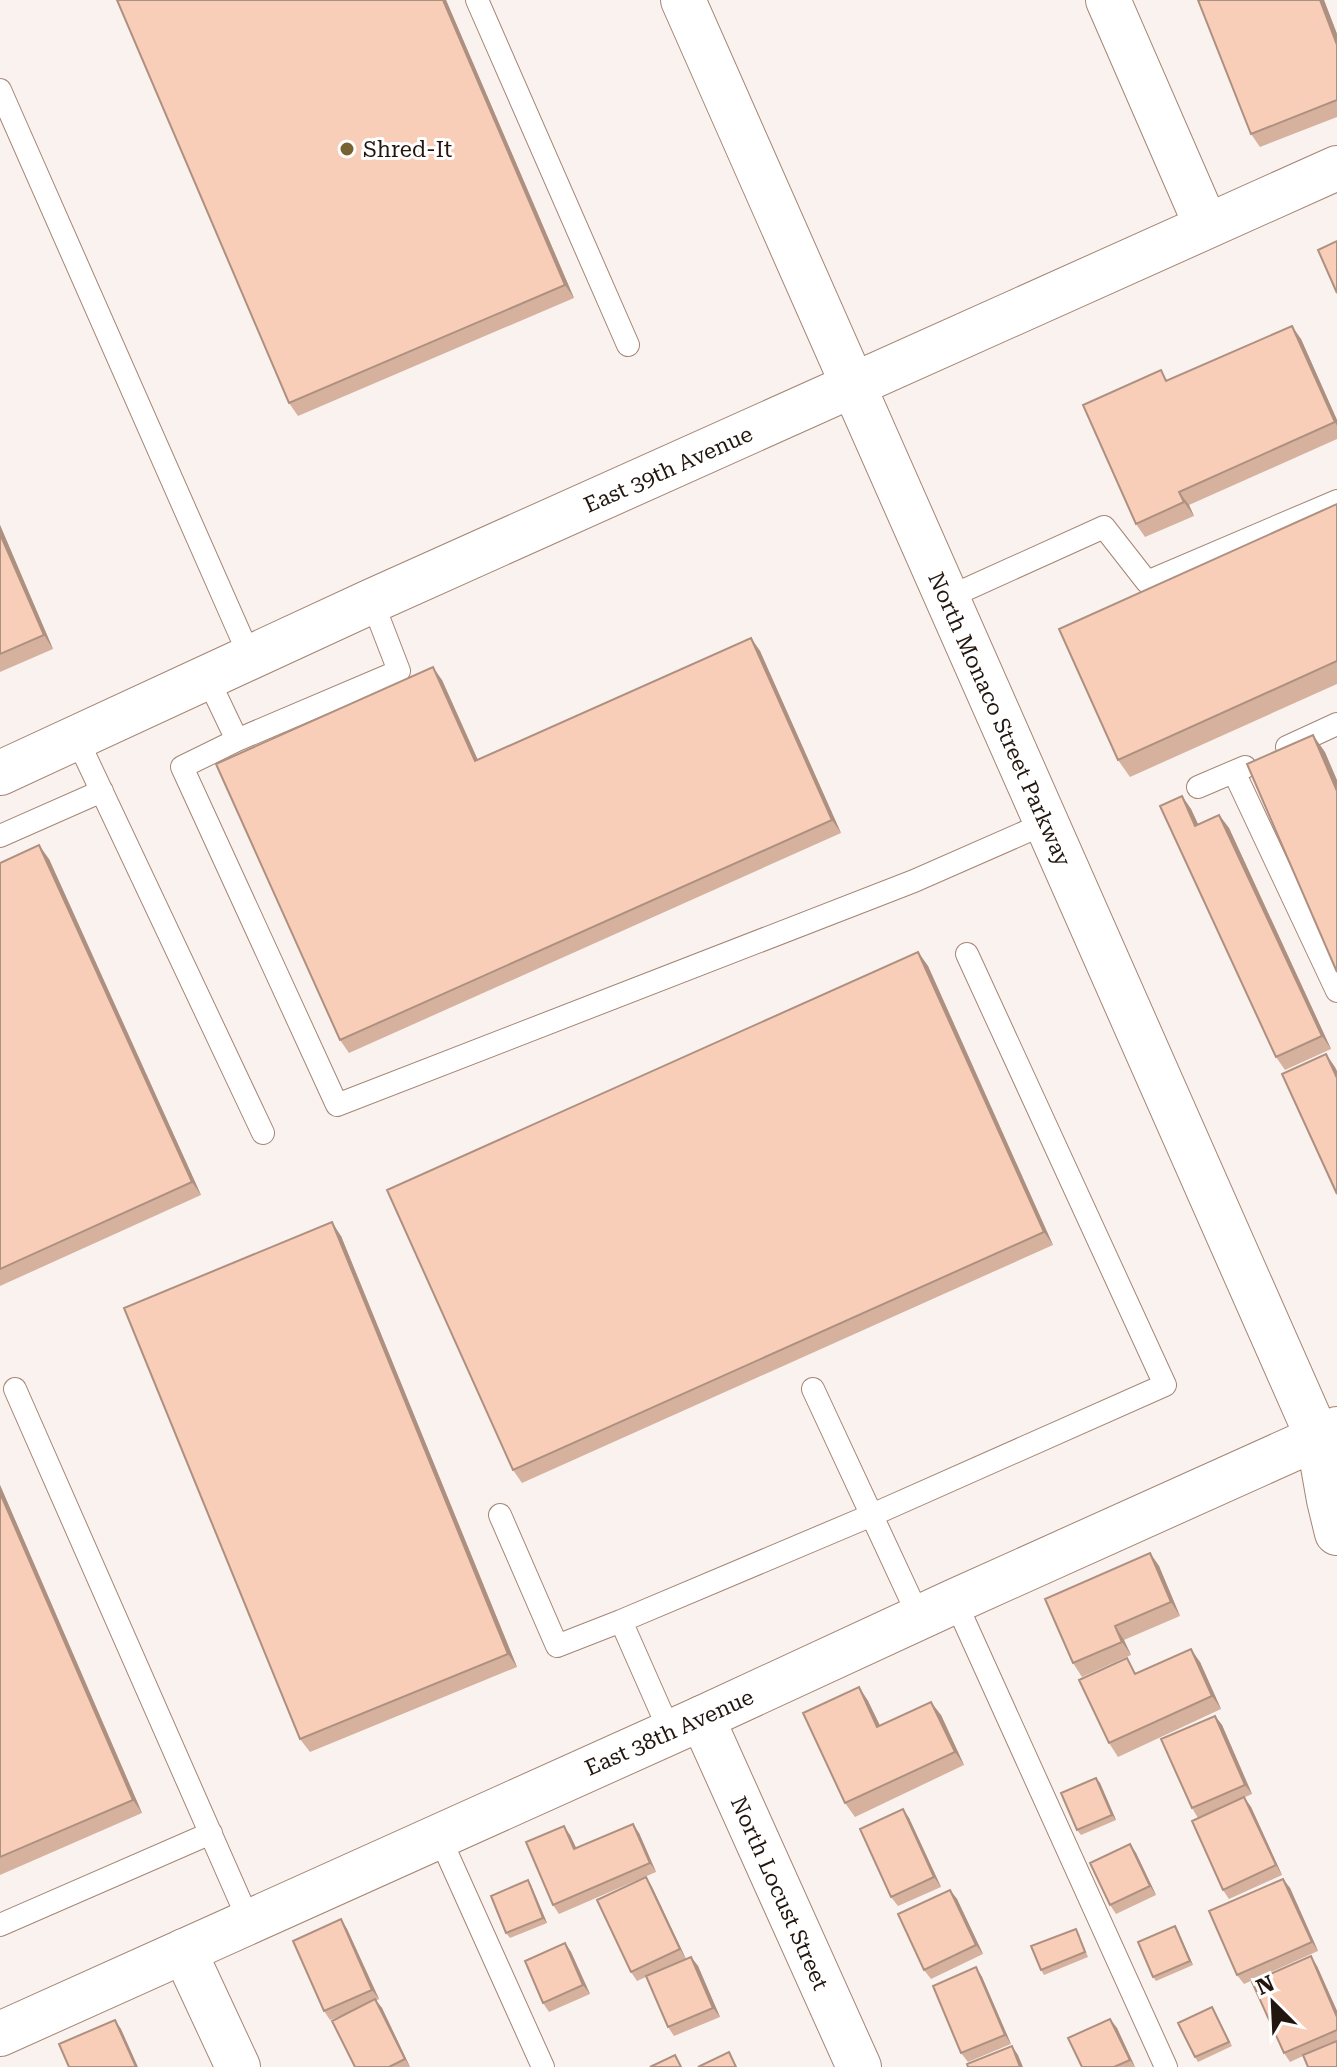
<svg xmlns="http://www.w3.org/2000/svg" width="1337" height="2067" viewBox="0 0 1337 2067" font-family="'Roboto Serif',serif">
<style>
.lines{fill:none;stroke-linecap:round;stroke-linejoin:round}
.lane-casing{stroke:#a68574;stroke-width:24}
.street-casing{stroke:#a68574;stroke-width:46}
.secondary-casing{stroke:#a68574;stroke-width:46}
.lane{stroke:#fff;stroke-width:22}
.street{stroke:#fff;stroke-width:44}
.secondary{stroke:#fff;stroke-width:44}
.wall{fill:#d6b19e}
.shaded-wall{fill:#ae9081}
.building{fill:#f9ceb8;stroke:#ae9081;stroke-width:2}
.poi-dot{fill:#786232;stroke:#fff;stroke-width:3}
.labels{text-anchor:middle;stroke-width:6;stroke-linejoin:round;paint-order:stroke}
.poi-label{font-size:22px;fill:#22160f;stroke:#fff;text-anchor:start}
.street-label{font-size:22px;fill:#22160f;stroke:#fff}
</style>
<rect width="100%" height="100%" fill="#faf2ef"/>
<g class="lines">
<g class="lane-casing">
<path id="lane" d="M477,0L628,345
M0,90L250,657
M947,598L1104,527L1147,582L1337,501
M207,677L237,740L182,767L337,1105L914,881L1046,823
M77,739L263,1133
M237,740L399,671L372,601
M1287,747L1337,724
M1234,772L1337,991
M1198,787L1245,767
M0,836L102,791
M15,1389L249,1921
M813,1389L919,1617
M500,1515L557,1646L621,1621L670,1732
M955,1601L1166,2067
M621,1621L872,1515L1165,1385L967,954
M439,1836L543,2067
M0,1925L211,1833"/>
</g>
<g class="street-casing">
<path id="street" d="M1108,0L1206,225
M0,773L372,601L1337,168
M702,1718L859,2067
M184,1951L238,2067"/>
</g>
<g class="secondary-casing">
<path id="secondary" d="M683,0L1318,1438L1329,1500L1337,1533
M0,2034L702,1718L955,1601L1337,1429"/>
</g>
<use href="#lane" class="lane"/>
<use href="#street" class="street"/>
<use href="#secondary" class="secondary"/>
</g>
<path class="wall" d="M446,0L574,298L298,416L289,403Z
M1198,0H1324L1337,34V117L1260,147L1251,134Z
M1301,339L1337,420V439L1189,505L1194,516L1145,537L1136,524L1168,380Z
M1337,504V684L1130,777L1118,760Z
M0,525L53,649L0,672Z
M751,638L760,651L841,833L349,1053L340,1040L442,680L478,760Z
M1182,796L1191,809L1198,824L1219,815L1229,828L1331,1049L1285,1070L1276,1057Z
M49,859L201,1195L0,1286V863Z
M918,952L928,966L1053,1245L522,1483L513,1470Z
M341,1236L517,1667L310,1752L300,1739Z
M0,1485L142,1813L0,1875Z
M1150,1553L1159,1566L1180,1616L1124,1640L1131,1655L1082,1677L1073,1663Z
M1200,1662L1221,1709L1118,1757L1109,1743L1137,1673Z
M859,1687L868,1701L880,1726L941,1715L964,1765L855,1817L845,1803Z
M1215,1716L1222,1725L1252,1794L1198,1818L1192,1808Z
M1096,1778L1100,1783L1116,1820L1081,1835L1077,1830Z
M1244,1797L1251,1807L1282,1875L1229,1899L1223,1890Z
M903,1809L909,1818L941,1887L898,1906L891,1897Z
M639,1833L656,1872L559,1914L553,1905L570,1835L576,1848Z
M1130,1844L1136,1853L1156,1895L1116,1914L1110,1905Z
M646,1877L652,1887L686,1959L691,1957L698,1966L720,2017L674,2036L668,2027L646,1977L637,1981L631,1972Z
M1283,1879L1290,1888L1318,1951L1244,1984L1237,1975Z
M528,1880L531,1885L547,1923L510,1938L506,1933Z
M950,1890L957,1899L983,1954L931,1979L924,1970Z
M341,1919L347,1929L379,1999L376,2001L382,2008L410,2067H355L348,2013L330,2020L324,2011Z
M1076,1929L1079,1934L1088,1957L1044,1975L1041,1970Z
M1178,1931L1193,1965L1156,1981L1153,1977Z
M565,1943L571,1952L590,1994L549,2012L543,2003Z
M1317,1966L1337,2011V2067L1303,2056L1290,2062L1284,2053Z
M976,1967L982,1977L1011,2044L968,2062L961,2053Z
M1215,2012L1232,2046L1198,2062L1195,2057Z
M1110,2019L1117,2028L1135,2067H1082Z"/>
<path class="shaded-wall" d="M443,0H446L574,298L565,285Z
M1320,0H1324L1337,34V45Z
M1292,326L1301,339L1337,420V426Z
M1179,492L1189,505L1194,516L1184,502Z
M0,525L53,649L44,635L0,534Z
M751,638L760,651L841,833L832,820Z
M433,667L442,680L484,774L475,761Z
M1313,735L1325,752L1337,780V791Z
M1182,796L1191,809L1205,839L1195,826Z
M1219,815L1229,828L1331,1049L1322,1036Z
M39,845L49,859L201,1195L192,1182Z
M918,952L928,966L1053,1245L1044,1232Z
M1326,1054L1335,1067L1337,1071V1078Z
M332,1222L341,1236L517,1667L508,1654Z
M0,1485L142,1813L133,1800L0,1493Z
M1150,1553L1159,1566L1180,1616L1171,1602Z
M1115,1626L1124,1640L1131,1655L1122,1642Z
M1191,1649L1200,1662L1221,1709L1212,1696Z
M859,1687L868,1701L887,1740L877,1727Z
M931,1702L941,1715L964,1765L955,1752Z
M1215,1716L1222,1725L1252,1794L1245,1785Z
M1096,1778L1100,1783L1116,1820L1112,1815Z
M1244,1797L1251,1807L1282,1875L1276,1865Z
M903,1809L909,1818L941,1887L934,1877Z
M633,1824L639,1833L656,1872L650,1863Z
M564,1826L570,1835L581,1858L574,1849Z
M1130,1844L1136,1853L1156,1895L1150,1886Z
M646,1877L652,1887L686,1959L680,1949Z
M1283,1879L1290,1888L1318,1951L1312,1942Z
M528,1880L531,1885L547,1923L543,1918Z
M950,1890L957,1899L983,1954L976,1945Z
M341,1919L347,1929L379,1999L372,1990Z
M1175,1926L1178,1931L1193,1965L1190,1961Z
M565,1943L571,1952L590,1994L583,1985Z
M1311,1956L1317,1966L1337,2011V2017Z
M691,1957L698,1966L720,2017L713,2008Z
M976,1967L982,1977L1011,2044L1005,2035Z
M375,1999L382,2008L410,2067L405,2059Z
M1110,2019L1117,2028L1135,2067L1130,2060Z
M115,2020L121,2029L138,2067H136Z
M1012,2046L1018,2055L1023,2067H1020Z"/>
<path class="building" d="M117,0H443L565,285L289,403Z
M1198,0H1320L1337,45V100L1251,134Z
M1337,241V293L1318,250Z
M1292,326L1335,422L1179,492L1184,502L1136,524L1083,405L1161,370L1166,381Z
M1337,504V661L1118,760L1059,629Z
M0,534L44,635L0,654Z
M751,638L832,820L340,1040L216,764L433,667L475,761Z
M1313,735L1337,791V972L1247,764Z
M1182,796L1195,826L1219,815L1322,1036L1276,1057L1160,806Z
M39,845L192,1182L0,1269V863Z
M918,952L1044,1232L513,1470L387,1190Z
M1326,1054L1337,1078V1194L1282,1074Z
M332,1222L508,1654L300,1739L124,1308Z
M0,1493L133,1800L0,1857Z
M1150,1553L1171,1602L1115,1626L1122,1642L1073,1663L1045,1599Z
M1191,1649L1212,1696L1109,1743L1079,1680L1127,1658L1135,1674Z
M859,1687L877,1727L931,1702L955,1752L845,1803L803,1713Z
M1215,1716L1245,1785L1192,1808L1161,1739Z
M1096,1778L1112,1815L1077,1830L1061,1793Z
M1244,1797L1276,1865L1223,1890L1192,1821Z
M903,1809L934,1877L891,1897L860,1829Z
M633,1824L650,1863L553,1905L526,1842L564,1826L574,1849Z
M1130,1844L1150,1886L1110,1905L1090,1863Z
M646,1877L680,1949L631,1972L597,1900Z
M1283,1879L1312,1942L1237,1975L1209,1911Z
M528,1880L543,1918L506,1933L491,1896Z
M950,1890L976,1945L924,1970L898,1914Z
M341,1919L372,1990L324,2011L293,1941Z
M1175,1926L1190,1961L1153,1977L1138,1942Z
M1076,1929L1085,1952L1041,1970L1031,1946Z
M565,1943L583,1985L543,2003L525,1961Z
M1311,1956L1337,2017V2030L1284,2053L1252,1982Z
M691,1957L713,2008L668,2027L646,1976Z
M976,1967L1005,2035L961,2053L933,1986Z
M375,1999L405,2059L389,2067H355L332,2021Z
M1212,2007L1229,2042L1195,2057L1178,2023Z
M1110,2019L1130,2060L1114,2067H1082L1068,2038Z
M115,2020L136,2067H69L59,2044Z
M1337,2041V2067H1308L1303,2055Z
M1012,2046L1020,2067H968L967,2064Z
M729,2052L736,2067H698Z
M675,2055L681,2067H650Z"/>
<circle class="poi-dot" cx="347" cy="149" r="8"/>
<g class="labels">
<g class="poi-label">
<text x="363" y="157">Shred-It</text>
</g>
<g class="street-label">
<text transform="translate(668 469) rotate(-24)" y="8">East 39th Avenue</text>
<text transform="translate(1000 719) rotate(66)" y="8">North Monaco Street Parkway</text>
<text transform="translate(669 1732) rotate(-24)" y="8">East 38th Avenue</text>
<text transform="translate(780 1893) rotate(66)" y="8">North Locust Street</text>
</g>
</g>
<g transform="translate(1273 2003) rotate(336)" stroke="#ffffff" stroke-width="6" paint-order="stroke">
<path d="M0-6L14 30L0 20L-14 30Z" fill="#22160f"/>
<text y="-12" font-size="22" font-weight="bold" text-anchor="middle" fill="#22160f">N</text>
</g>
</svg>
